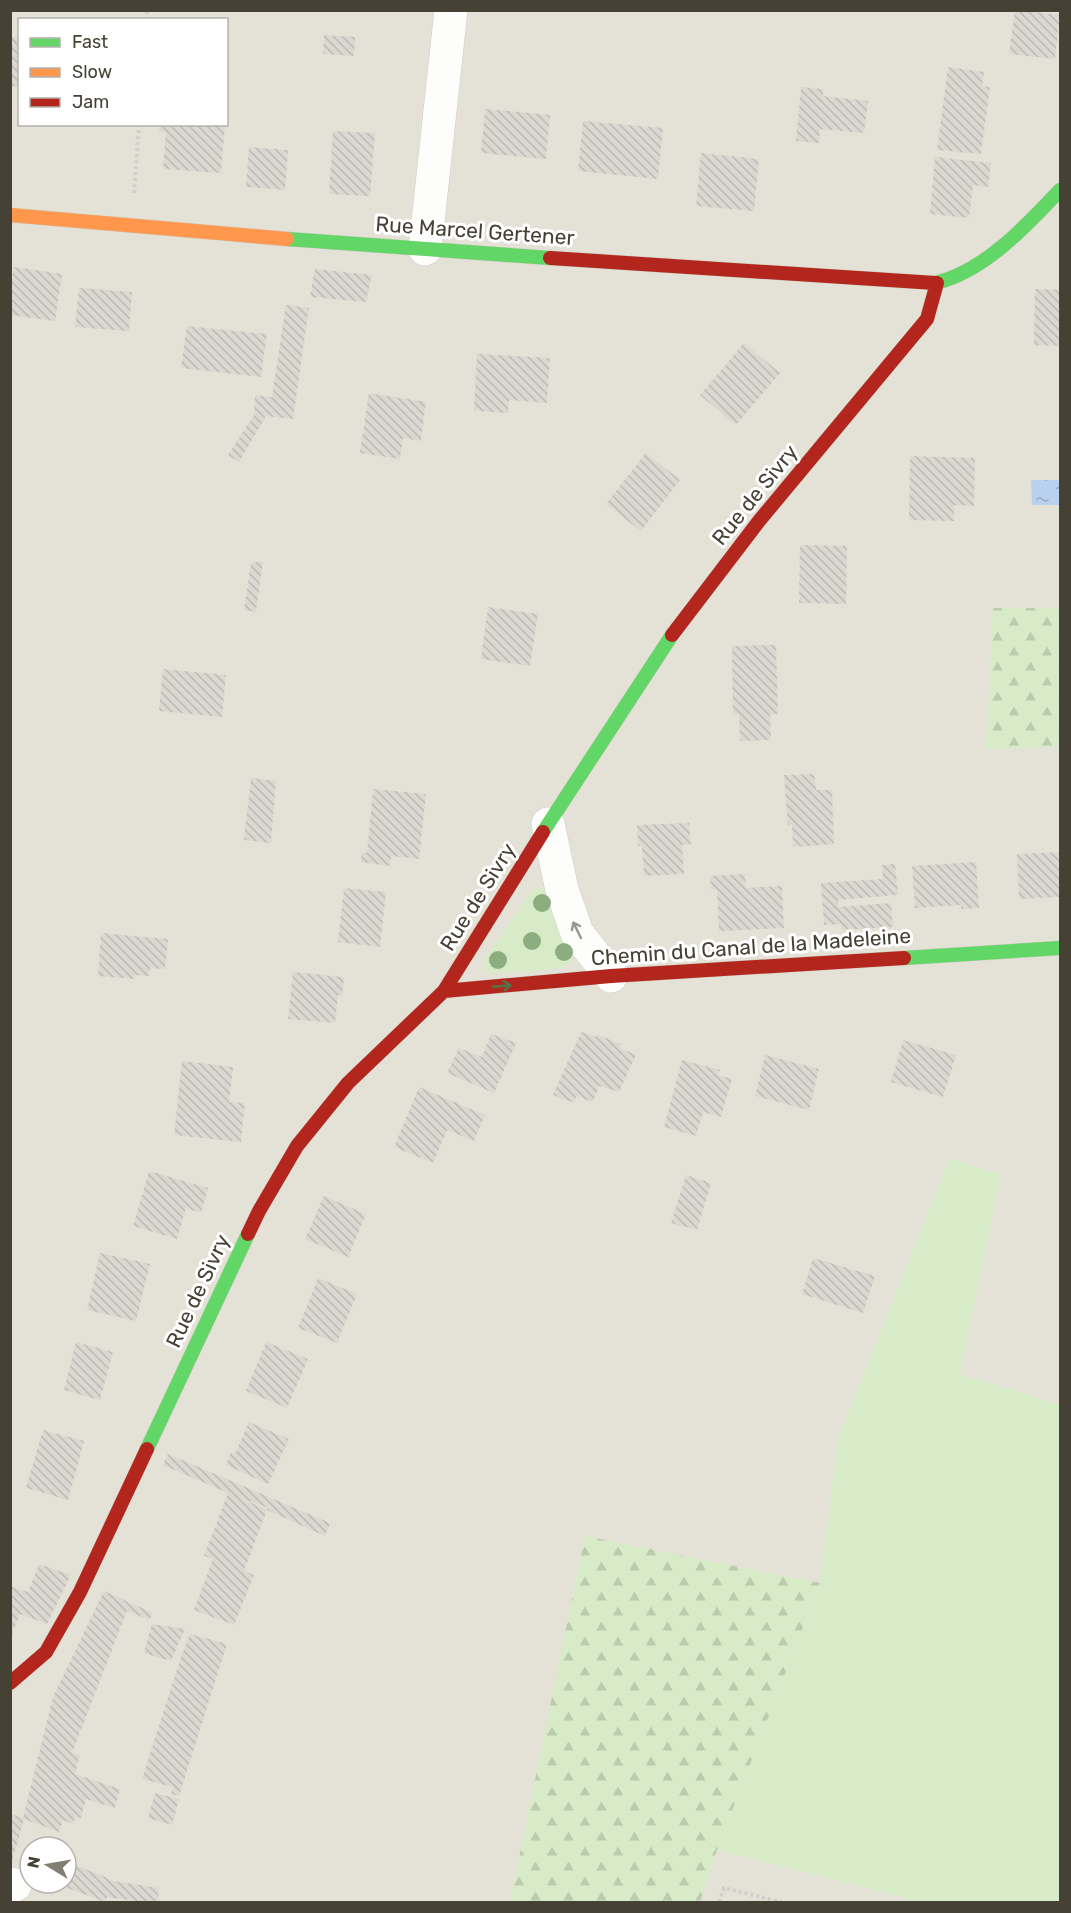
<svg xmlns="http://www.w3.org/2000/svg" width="1071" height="1913" viewBox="0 0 1071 1913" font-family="Rubik,sans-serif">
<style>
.residential{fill:#e4e2d6;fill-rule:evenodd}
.grass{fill:#d8ebc9}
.forest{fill:url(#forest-firs)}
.water{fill:url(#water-ripples)}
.building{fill:url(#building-back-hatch)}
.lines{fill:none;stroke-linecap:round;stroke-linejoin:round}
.street-casing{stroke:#ceccc6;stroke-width:34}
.fast-casing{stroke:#cfcdc0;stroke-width:15}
.slow-casing{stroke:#cfcdc0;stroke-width:15}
.jam-casing{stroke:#cfcdc0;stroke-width:15}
.path{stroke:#d1cfca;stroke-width:4;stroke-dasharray:3 3;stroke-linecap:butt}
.street{stroke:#fdfdfc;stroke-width:33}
.fast{stroke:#63d668;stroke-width:14}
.slow{stroke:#ff974d;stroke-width:14}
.jam{stroke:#b3261e;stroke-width:14}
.tree{fill:#8cad7f}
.oneway{stroke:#98968f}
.oneway2{stroke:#507647}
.labels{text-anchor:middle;stroke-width:6;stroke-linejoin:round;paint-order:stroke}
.street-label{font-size:21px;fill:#454235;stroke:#fff}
</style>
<defs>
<pattern id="forest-firs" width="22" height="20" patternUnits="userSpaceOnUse" patternTransform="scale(1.5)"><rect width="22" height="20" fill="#d8ebc9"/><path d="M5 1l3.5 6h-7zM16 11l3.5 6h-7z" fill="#bbcbad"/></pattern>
<pattern id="water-ripples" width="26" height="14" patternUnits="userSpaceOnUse" patternTransform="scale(1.5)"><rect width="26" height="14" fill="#b9d1ee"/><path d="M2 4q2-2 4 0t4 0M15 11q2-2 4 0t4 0" fill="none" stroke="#98abc2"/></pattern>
<pattern id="building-back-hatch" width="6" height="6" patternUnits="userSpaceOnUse" patternTransform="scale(1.5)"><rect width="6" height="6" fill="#dad8d1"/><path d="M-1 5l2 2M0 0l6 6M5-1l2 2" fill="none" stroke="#bcbbb4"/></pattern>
</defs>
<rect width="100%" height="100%" fill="#f0efe9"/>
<path class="residential" d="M11,11H1060V1902H11ZM20,20H226V124H20ZM30,1847H66V1883H30Z"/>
<path class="grass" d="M540,887L546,888L575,948L571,962L565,968L488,974L484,969V961L530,893L534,888Z
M950,1158L1001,1174L960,1374L1060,1404V1902H921L717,1850L820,1584L838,1439Z"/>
<path class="forest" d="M993,608H1060V746L986,750Z
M585,1536L820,1583L717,1850L700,1902H510Z"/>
<path class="water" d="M1031,480H1060V505H1032Z"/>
<path class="building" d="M1015,10L1060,15L1055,59L1009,54Z
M324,35L355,37L354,56L323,54Z
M10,37H20V87L10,86Z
M948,67L984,72L982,86L990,87L981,154L937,150Z
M801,87L823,89V96L868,101L864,133L820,129L819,143L796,141Z
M485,109L550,115L546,159L481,153Z
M583,121L663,128L658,179L578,171Z
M159,124H225L221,173L163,169L166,132L159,131Z
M333,131L375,133L370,196L329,194Z
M249,147L288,150L285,190L246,187Z
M701,153L759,159L754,211L696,206Z
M935,157L991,163L988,187L973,185L969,218L930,214Z
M14,267L62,274L55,321L10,315V288Z
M315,269L372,275L366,302L310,297Z
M79,288L132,292L129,331L75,327Z
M1035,289L1060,290V346L1034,345Z
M286,305L309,308L293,419L266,416L239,462L228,455L254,415L255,395L272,397Z
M187,326L267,334L261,377L181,368Z
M744,343L780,373L736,425L700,395Z
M477,354L550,358L547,403L509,400L508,413L474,411Z
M369,393L426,402L421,441L403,438L400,459L360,453Z
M646,453L680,480L641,531L606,504Z
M910,456L975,458L974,506L954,505V521L909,520Z
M800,545L847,546L846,604L799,603Z
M263,561L256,612L244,610L251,563Z
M488,607L538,614L530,666L481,659Z
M776,645L778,714H770L771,740L740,741L739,714L733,715L732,646Z
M163,669L226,675L222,717L159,711Z
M814,774L816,790H832L834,844L793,847L792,824L788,825L784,775Z
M251,778L276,781L271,843L244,840Z
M373,789L426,794L419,859L391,856L390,866L361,862L362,852L367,853Z
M689,823L691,844L682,845L684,874L644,876L642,846H638L637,825Z
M1060,852V897L1019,899L1017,854Z
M976,862L979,908L961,909V905L915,908L912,866Z
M895,864L898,895L838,900V907L891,903L893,927L841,930V924L824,925L821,883L883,879L882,865Z
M745,874L746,888L782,886L784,928L719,931L717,889L711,890L710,876Z
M344,888L386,892L380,947L338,942Z
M101,933L168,939L165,969L150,968L149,976L134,975L133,979L98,976Z
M293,972L344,977L342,996L338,995L335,1023L288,1019Z
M581,1032L597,1037L598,1035L621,1044L620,1048L636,1055L619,1092L599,1086L593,1102L576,1096L574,1103L553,1095Z
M491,1034L516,1043L494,1093L447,1073L459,1048L482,1057Z
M903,1040L956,1055L943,1097L891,1082Z
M765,1055L819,1069L809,1110L755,1096Z
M682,1060L720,1070L718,1075L732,1079L721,1117L703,1112L696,1136L664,1127Z
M182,1061L233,1067L229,1102L245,1103L241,1142L174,1135Z
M419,1087L485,1115L474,1141L447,1130L433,1163L394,1147Z
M149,1171L208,1188L201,1213L186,1208L177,1239L133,1226Z
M686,1175L711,1183L697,1230L671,1223Z
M324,1196L366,1214L348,1257L305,1239Z
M100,1253L150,1264L136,1321L87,1310Z
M813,1258L875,1276L863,1313L802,1294Z
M318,1278L357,1294L337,1343L298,1328Z
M76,1342L113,1352L100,1400L64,1390Z
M266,1342L308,1359L287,1408L246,1391Z
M249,1422L289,1439L268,1484L226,1465L231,1452L235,1454Z
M43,1430L84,1441L68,1500L26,1488Z
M168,1454L330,1523L325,1536L267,1510L268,1508L238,1497L267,1510L244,1571L254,1575L234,1625L194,1610L213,1559L204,1556L228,1493L163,1465Z
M39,1564L71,1575L47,1624L20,1614L10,1639V1586L28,1592Z
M104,1591L153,1613L149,1620L127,1611L72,1753L80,1755L75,1774L120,1789L115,1808L86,1799L81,1818L75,1817L73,1824L63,1820L59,1832L24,1819L10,1868V1814L23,1818L53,1697Z
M152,1624L185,1629L171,1661L144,1653Z
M190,1634L227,1644L179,1796L171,1794L173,1787L142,1779L181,1657Z
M155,1793L179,1799L172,1825L148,1818Z
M66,1862L103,1876L113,1881L159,1888L158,1902H143L107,1897L105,1902L54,1883H66Z"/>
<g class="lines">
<g class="street-casing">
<path id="street" d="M425,249L451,10
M548,824L562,890L577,933L611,976
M10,1884L15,1885"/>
</g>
<g class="fast-casing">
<path id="fast" d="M287,239L550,258
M935,283C984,272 1027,225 1060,190
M543,832L672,635
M904,958L1060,948
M147,1449L248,1234"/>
</g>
<g class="slow-casing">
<path id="slow" d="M10,215L287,239"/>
</g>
<g class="jam-casing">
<path id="jam" d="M550,258L935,283
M672,635L759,521L927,319L937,283
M444,991L611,976L904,958
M248,1234L259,1211L297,1146L348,1083L444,991L543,832
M10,1683L46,1652L80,1592L147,1449"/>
</g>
<path class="path" d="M146,20L147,10
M134,193L139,124
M719,1902L724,1888L781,1902"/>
<use href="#street" class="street"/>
<use href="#fast" class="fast"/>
<use href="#slow" class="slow"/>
<use href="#jam" class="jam"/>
</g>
<g class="tree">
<circle cx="542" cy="903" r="9"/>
<circle cx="532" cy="941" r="9"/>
<circle cx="564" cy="952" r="9"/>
<circle cx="498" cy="960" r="9"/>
</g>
<defs><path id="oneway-shaft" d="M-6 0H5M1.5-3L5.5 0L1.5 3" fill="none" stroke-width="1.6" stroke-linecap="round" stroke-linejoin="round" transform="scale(1.5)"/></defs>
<use class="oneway" href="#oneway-shaft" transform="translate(577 930) rotate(-116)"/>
<use class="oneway2" href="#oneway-shaft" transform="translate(502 986) rotate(-5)"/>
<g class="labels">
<g class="street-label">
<text transform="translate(475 231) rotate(4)" y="7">Rue Marcel Gertener</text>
<text transform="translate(755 495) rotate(-51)" y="7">Rue de Sivry</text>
<text transform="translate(478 897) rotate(-58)" y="7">Rue de Sivry</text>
<text transform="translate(751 947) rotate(-4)" y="7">Chemin du Canal de la Madeleine</text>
<text transform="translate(198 1291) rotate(-65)" y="7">Rue de Sivry</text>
</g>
</g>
<rect width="1071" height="1913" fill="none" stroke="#454235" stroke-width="24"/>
<rect x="18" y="18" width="210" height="108" fill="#ffffff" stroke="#b5b3ae" stroke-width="1.5"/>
<rect x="30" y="38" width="30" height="9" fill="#63d668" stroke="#b5b3ae" stroke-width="1.5"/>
<text x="72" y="48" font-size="18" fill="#454235">Fast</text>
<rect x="30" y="68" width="30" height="9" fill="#ff974d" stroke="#b5b3ae" stroke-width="1.5"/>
<text x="72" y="78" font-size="18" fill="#454235">Slow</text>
<rect x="30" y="98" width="30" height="9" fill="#b3261e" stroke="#b5b3ae" stroke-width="1.5"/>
<text x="72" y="108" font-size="18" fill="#454235">Jam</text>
<g transform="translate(48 1865) rotate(281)"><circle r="28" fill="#ffffff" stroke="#b5b3ae" stroke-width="1.5"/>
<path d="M0-4.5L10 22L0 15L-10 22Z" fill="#817f74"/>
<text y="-9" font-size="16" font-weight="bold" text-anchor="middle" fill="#454235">N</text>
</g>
</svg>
